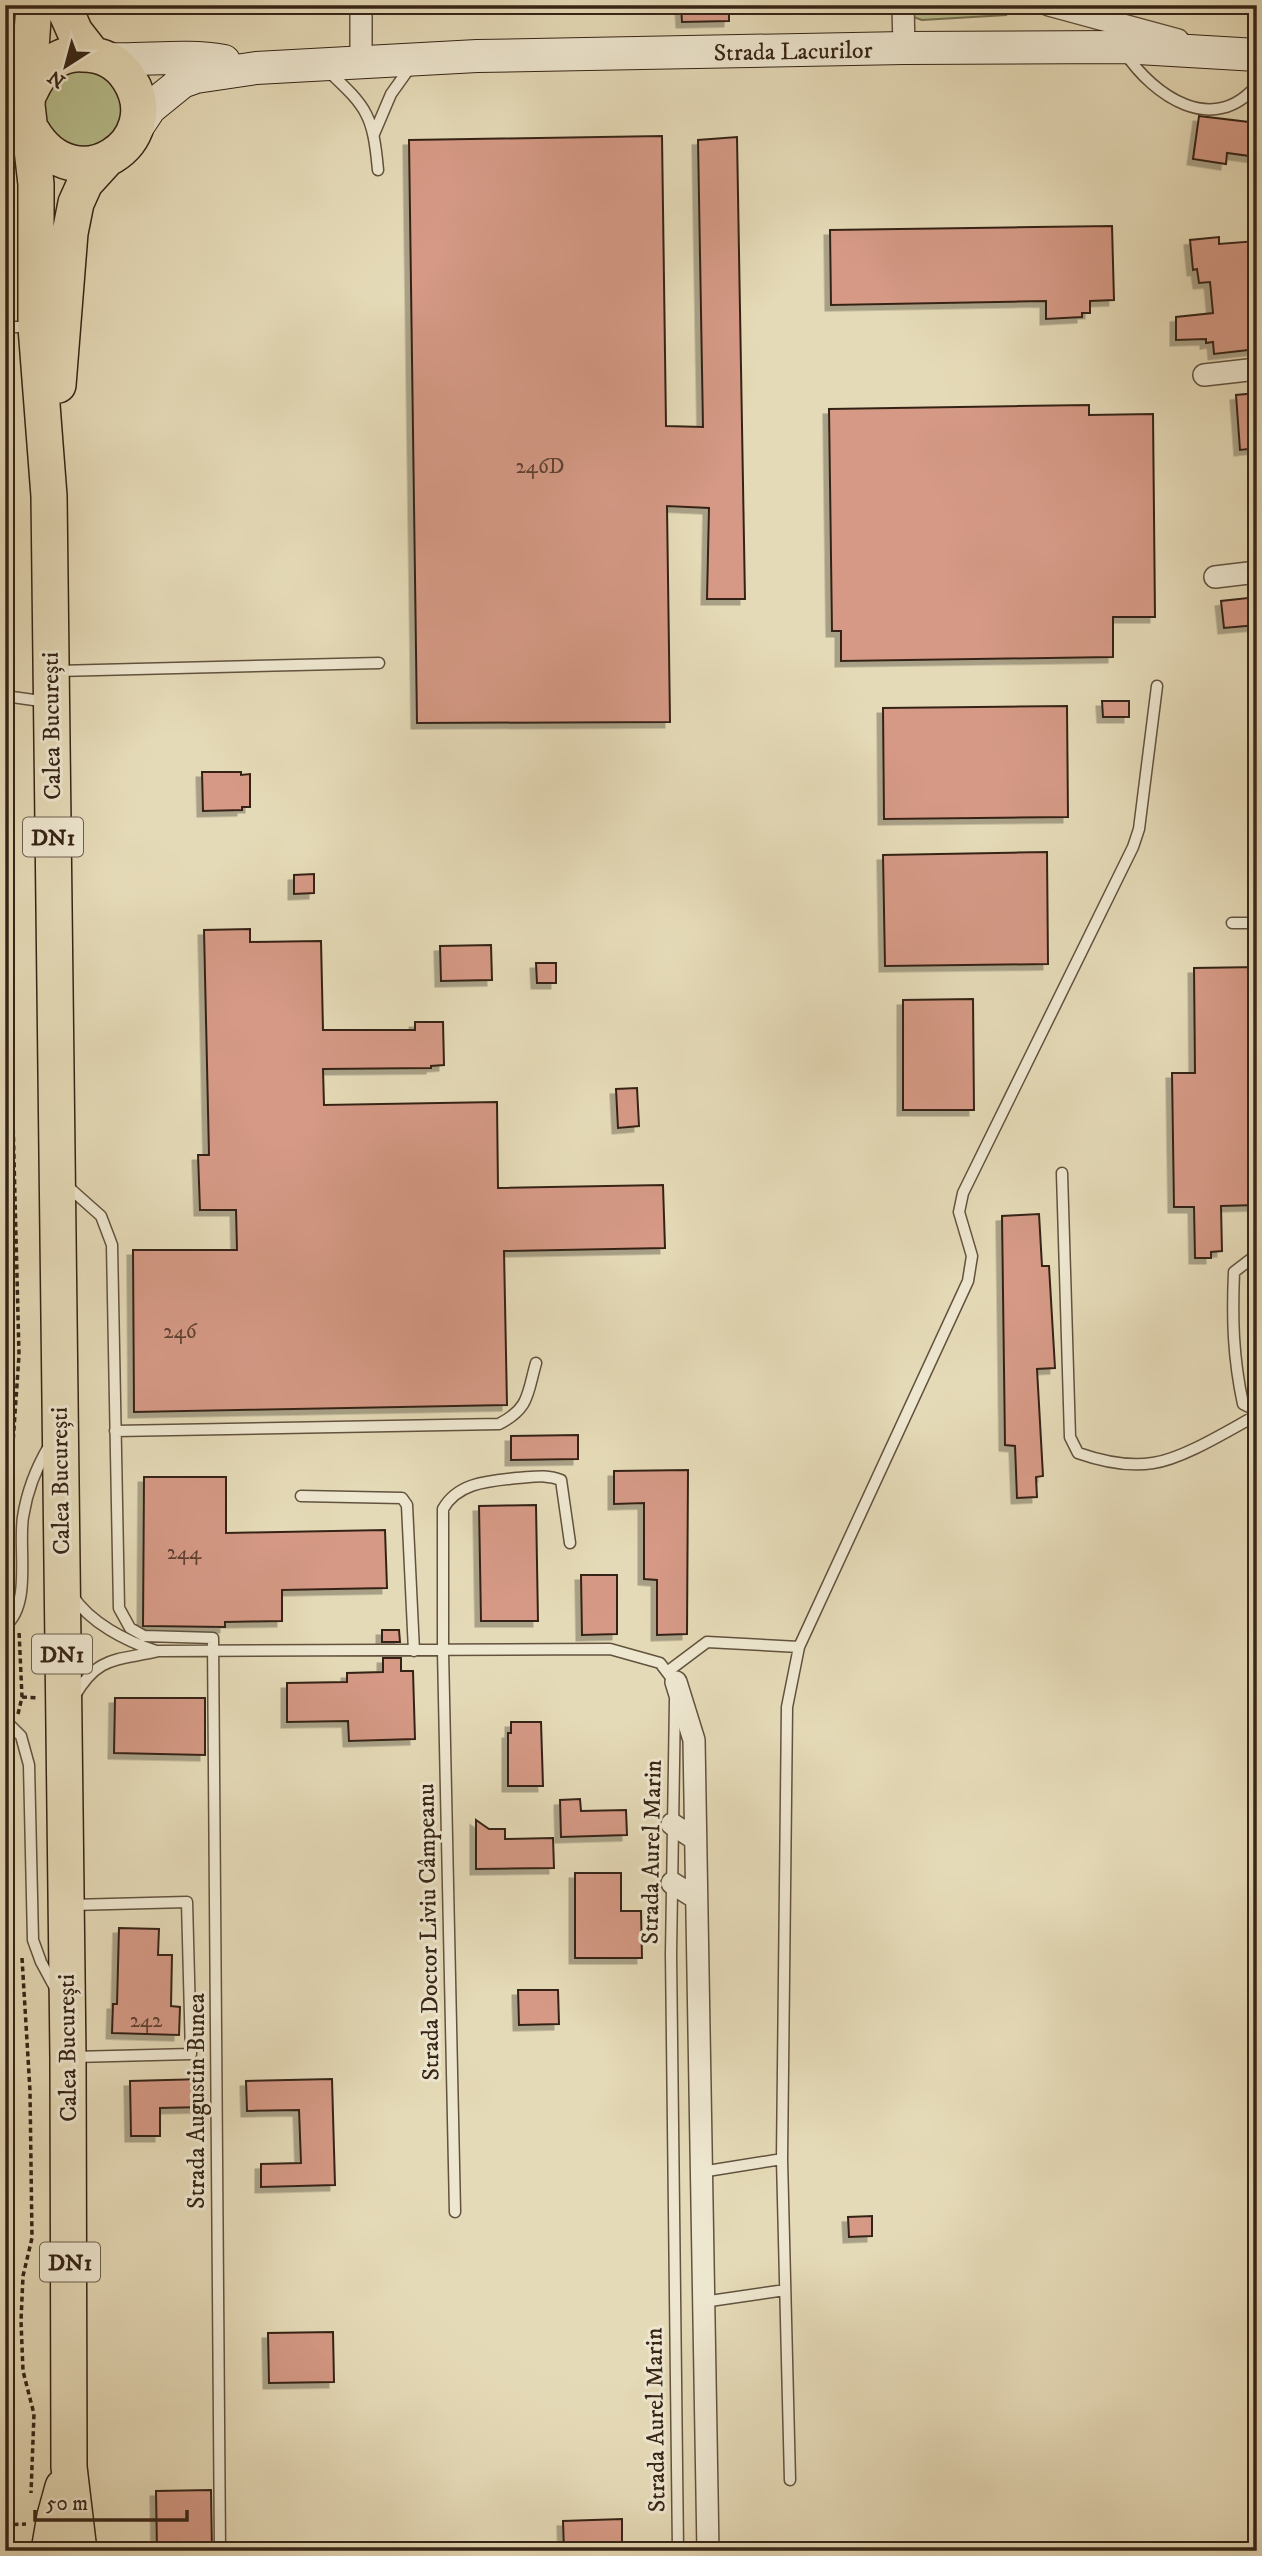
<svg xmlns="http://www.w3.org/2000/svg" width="1262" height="2556" viewBox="0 0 1262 2556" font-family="'IM FELL DW Pica',serif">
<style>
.green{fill:#b7be8c;stroke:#767151;stroke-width:2}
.building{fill:#d59985;stroke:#362416;stroke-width:2;filter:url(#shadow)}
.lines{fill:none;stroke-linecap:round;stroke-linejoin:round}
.lane-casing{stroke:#62523e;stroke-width:13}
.street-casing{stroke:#62523e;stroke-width:24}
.secondary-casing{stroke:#362416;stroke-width:34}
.primary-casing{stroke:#362416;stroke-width:38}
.path{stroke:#362416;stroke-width:3.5;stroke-dasharray:5 3.5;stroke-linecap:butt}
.lane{stroke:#eee7d0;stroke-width:10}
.street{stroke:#eee7d0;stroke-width:21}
.secondary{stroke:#eee7d0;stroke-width:32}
.primary{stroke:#e5dab7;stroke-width:35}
.labels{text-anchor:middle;stroke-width:6;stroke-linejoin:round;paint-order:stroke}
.number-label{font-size:21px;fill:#5e4132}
.shield{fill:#eee7d0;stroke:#6d5e4e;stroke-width:2}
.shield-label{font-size:23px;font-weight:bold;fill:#362416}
.street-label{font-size:24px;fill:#362416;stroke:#eee7d0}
</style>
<defs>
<filter id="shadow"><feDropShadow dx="-5.5" dy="5.5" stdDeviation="0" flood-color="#0004"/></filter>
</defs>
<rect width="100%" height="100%" fill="#e5dab7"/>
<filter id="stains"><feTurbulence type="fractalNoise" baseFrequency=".00286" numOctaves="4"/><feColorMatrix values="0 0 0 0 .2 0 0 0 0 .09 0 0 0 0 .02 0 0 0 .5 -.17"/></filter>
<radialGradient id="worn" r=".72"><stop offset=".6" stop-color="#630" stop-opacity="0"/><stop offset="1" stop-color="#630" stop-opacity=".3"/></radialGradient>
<path class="green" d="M910,5H985L1007,15L922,20L913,17Z
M101,70L120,89L124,117L110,140L84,150L47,133L43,92L61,72Z"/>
<path class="building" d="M681,5H729V21L682,22Z
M1199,116L1257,123V157L1227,153L1226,164L1193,159Z
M662,136L666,426L703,427L698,140L737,137L745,599H707L709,508L667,506L670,722L417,723L409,140Z
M1112,226L1114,300L1090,301V313H1082V317L1046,319V301L831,305L830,230Z
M1219,237V244L1257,241V349L1214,354L1213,342L1206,343V339L1176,340V317L1213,313L1210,282L1199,283L1197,269L1193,270L1190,240Z
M1257,393V448L1240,450L1236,395Z
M1089,405V415L1153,414L1155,617H1113V657L841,661V631H832L829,409Z
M1257,597V625L1224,628L1221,601Z
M1102,701H1129V717H1103Z
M1067,706L1068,817L884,819L883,708Z
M202,772H241V775L250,774V807H242V810L203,811Z
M1047,852L1048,964L885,966L883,855Z
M314,874V893L294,894V875Z
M250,929V942L321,941L323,1030H415V1022H443L444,1065L431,1066V1068L323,1069L324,1105L497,1102L498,1188L663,1185L665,1248L504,1251L507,1405L134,1412L133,1250H237L236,1210H200L198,1155H209L204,930Z
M491,945L492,980L441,981L440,946Z
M536,963H556V983H537Z
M1257,967V1205L1221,1206L1222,1251L1211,1252V1258H1195L1194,1207H1174L1172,1073H1195L1194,968Z
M973,999L974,1110H903V1000Z
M637,1088L639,1126L618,1128L616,1089Z
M1039,1214L1042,1266H1049L1055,1368L1037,1369L1043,1476L1036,1477L1037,1497L1017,1498L1015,1446L1005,1445L1002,1216Z
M578,1435V1459L511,1460V1436Z
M688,1470L687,1634L657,1635V1580L644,1579V1503L614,1504V1471Z
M144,1477H226V1533L385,1530L387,1588L282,1590V1621L225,1622V1627L143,1626Z
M536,1505L538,1621H481L479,1506Z
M581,1575H617V1634L582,1635Z
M382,1630H399L400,1642H382Z
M383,1658H401V1671H413L415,1739L349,1741L348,1721L287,1722V1683L347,1682V1673L383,1672Z
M115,1698H205V1755L114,1753Z
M511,1722H541L543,1786H508V1733H511Z
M580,1799L581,1811L626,1810L627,1835L561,1837L560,1800Z
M476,1820L489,1829H505V1839L553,1838L554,1868L476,1869Z
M575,1873H621V1911H641L642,1958H575Z
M119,1928L159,1929L158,1955H172L171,2006L180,2007L179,2035L112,2033L113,2004H117Z
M518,1990H558L559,2024L519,2025Z
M204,2079V2107L160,2108V2136H131L130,2081Z
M332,2079L335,2185L261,2187V2164L301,2163L299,2110L247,2111L246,2081Z
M872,2216V2236L849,2237L848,2217Z
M333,2332L334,2382L269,2383L268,2333Z
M211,2490L212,2551H157L156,2491Z
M622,2519V2551H564L563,2521Z"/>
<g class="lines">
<g class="lane-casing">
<path id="lane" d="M1125,53C1154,96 1213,137 1257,85
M328,71C368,108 373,116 378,170
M374,134L391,94L411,66
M5,327H30
M57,671L379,663
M5,696L48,702
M1232,923H1257
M1062,1173L1070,1437L1078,1453C1101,1461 1129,1467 1153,1463C1183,1459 1229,1430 1257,1415
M65,1184L101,1216L112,1245L119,1608L130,1628L144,1636L213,1638L220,2551
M1257,1258L1251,1259L1234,1272C1232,1319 1233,1357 1243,1404L1257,1411
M115,1431L499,1424C530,1408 527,1394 536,1363
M301,1496L402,1498L407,1505L414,1651
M72,1595C90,1623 126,1641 156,1651
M5,1626C32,1605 18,1548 23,1517C27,1491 36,1468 49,1446
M667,1672L707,1642L799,1647
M74,1697C98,1655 116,1661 159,1651L610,1649L660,1663L676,1684
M675,1700L671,1954L678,2551
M5,1720L21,1736L29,1765L33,1940L41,1962L55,1988
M72,1905L187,1902L191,2054L74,2057
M701,2172L782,2159
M455,2212L443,1651V1509C458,1482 490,1481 517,1478C533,1477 547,1474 561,1480L570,1543
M703,2302L785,2290
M790,2480L782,2159L787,1707L799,1647L968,1281L972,1256L959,1212L963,1193L1133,847L1139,829L1157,686"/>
</g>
<g class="street-casing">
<path id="street" d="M361,5V62
M903,5L904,48
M1049,5L1178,40
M1204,375L1257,369
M1215,577L1257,572
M676,1682L694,1740L708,2551
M672,1824L695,1839
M672,1883L696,1898"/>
</g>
<g class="secondary-casing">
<path id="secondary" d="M106,59C145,61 185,54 224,61
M134,132L150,108L182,82L196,77L256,68L477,56L904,48L1121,47L1257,55"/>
</g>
<g class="primary-casing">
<path id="primary" d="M34,5L27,105L36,184V327L49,496L68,2057L69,2467L79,2551
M63,5L75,32L93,55
M30,92C40,70 57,52 83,54C102,54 119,63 129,79C169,141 76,205 32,131
M58,385L70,233L76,203L85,183L106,160
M49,2551L55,2516L63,2487"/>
</g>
<path class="path" d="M6,176V312
M6,341V683
M6,712L7,883L19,1355L9,1502
M22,1697L38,1698
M18,1714L22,1697L19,1631
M22,1958L30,2091L32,2238L23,2276L21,2321L23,2371L34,2414L31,2493
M5,2525L26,2524"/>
<use href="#lane" class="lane"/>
<use href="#street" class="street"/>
<use href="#secondary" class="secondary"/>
<use href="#primary" class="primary"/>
</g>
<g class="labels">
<g class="number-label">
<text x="540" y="473">246D</text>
<text x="180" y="1338">246</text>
<text x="184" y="1559">244</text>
<text x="146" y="2027">242</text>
</g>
<g class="shield">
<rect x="23" y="817.5" width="60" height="39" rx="5"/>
<rect x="32" y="1634.5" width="60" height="39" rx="5"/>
<rect x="40" y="2242.5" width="60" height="39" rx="5"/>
</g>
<g class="shield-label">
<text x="53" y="845">DN1</text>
<text x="62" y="1662">DN1</text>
<text x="70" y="2270">DN1</text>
</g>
<g class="street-label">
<text transform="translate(793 51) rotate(-1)" y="8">Strada Lacurilor</text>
<text transform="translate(51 726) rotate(-91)" y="8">Calea București</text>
<text transform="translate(60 1481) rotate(-91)" y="8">Calea București</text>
<text transform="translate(651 1852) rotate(-89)" y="8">Strada Aurel Marin</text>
<text transform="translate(428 1932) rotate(-91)" y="8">Strada Doctor Liviu Câmpeanu</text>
<text transform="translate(67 2048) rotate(-91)" y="8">Calea București</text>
<text transform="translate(196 2101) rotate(-90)" y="8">Strada Augustin Bunea</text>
<text transform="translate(655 2420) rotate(-91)" y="8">Strada Aurel Marin</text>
</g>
</g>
<rect width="1262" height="2556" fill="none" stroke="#e5dab7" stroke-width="28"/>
<rect x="7" y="7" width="1248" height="2542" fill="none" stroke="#362416" stroke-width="3.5"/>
<rect x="14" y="14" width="1234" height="2528" fill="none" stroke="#362416" stroke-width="2"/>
<g transform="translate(66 66) rotate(216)" stroke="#eee7d0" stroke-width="5" paint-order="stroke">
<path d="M0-5L12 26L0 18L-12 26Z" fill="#362416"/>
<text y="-10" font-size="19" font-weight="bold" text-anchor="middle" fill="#362416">N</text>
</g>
<path d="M35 2510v10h152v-10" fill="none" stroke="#362416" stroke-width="3.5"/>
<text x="46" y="2510" font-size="21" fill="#362416" stroke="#eee7d0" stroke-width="5" paint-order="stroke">50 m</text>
<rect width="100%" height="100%" filter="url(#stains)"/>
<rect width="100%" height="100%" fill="url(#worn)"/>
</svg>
